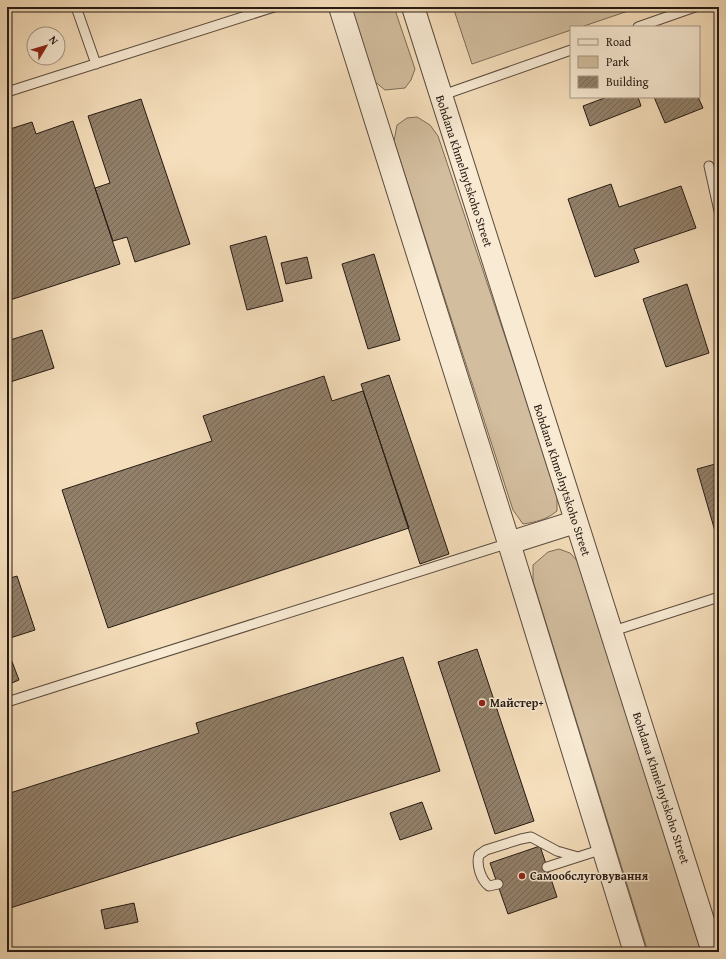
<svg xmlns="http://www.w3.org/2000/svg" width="726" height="959" viewBox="0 0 726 959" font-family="'Gentium Book Plus',serif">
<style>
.park{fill:#d2bd9e;stroke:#7c6c58}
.building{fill:url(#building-hatch);stroke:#261a13}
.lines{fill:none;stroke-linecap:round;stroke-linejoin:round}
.service-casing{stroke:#5a4b3d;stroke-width:11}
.tertiary-casing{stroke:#5a4b3d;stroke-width:24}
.service{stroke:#f8ead3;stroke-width:9}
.tertiary{stroke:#f8ead3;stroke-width:22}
.poi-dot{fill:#8f2418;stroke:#f8ead3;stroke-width:1.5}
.labels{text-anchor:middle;stroke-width:3;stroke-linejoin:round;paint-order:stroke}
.street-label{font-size:12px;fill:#261a13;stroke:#f8ead3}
.poi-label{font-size:12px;font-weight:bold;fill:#261a13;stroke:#f8ead3;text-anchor:start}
</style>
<defs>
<pattern id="building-hatch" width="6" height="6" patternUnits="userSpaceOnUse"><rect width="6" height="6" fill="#92806a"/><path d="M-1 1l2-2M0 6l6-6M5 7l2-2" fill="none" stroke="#776856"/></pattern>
</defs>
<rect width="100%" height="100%" fill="#f5debb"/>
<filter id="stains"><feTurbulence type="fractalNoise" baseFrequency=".005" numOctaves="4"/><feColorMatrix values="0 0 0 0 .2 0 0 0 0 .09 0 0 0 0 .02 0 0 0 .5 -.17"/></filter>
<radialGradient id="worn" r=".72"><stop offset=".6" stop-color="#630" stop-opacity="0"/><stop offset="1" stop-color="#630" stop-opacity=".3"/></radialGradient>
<path class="park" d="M350,7H394L415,69L411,80L405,88L385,90L374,81Z
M453,7H640L581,27H571V30L472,64Z
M417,117L430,125L438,136L557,492V511C546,520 536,522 523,524L513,510L394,141L397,125L407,118Z
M559,549L570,553L581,565L701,952H648L533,581V565L548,552Z"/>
<path class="building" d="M607,97H638L641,106L590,126L583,106Z
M654,97H698L703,108L665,123Z
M141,99L190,244L135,262L127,237L113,241L95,188L110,183L88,116Z
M73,121L120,264L7,301V143L11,142L7,130L32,122L36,134Z
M611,184L619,207L681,186L696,228L634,249L639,262L595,277L568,199Z
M266,236L283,301L247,310L230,246Z
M374,254L400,340L368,349L342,264Z
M307,257L312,278L286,284L281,263Z
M687,284L709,353L666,367L643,299Z
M42,330L54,368L7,383V341Z
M389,375L449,554L420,564L361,384Z
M324,376L332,401L363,391L409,528L108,628L62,490L212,441L203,416Z
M719,463V545L697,469Z
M17,576L35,630L7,639V579Z
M477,649L534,821L495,834L438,662Z
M403,657L440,771L7,909V794L199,733L196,723Z
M11,659L19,680L7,685V661Z
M422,802L432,829L400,840L390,813Z
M540,846L557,897L508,914L490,863Z
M134,903L138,922L105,929L101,910Z"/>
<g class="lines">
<g class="service-casing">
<path id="service" d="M76,7L96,64
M638,27L695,7
M7,92L274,7
M440,96L571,50
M709,166L719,211
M610,632L719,597
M7,702L509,543
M547,867L603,849
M498,884L489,886C481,880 476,865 479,855L486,850L521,839L531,837L557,851L578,857"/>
</g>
<g class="tertiary-casing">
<path id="tertiary" d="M340,7L509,543L635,952
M413,7L713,952
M509,543L575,522"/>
</g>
<use href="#service" class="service"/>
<use href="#tertiary" class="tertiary"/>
</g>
<g class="poi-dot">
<circle cx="482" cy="703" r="4"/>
<circle cx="522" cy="876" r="4"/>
</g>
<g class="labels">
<g class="street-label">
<text transform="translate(464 171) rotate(72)" y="4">Bohdana Khmelnytskoho Street</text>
<text transform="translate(562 480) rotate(72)" y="4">Bohdana Khmelnytskoho Street</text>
<text transform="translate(661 788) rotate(72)" y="4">Bohdana Khmelnytskoho Street</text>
</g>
<g class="poi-label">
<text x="490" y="707">Майстер+</text>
<text x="530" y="880">Самообслуговування</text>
</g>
</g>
<rect width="726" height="959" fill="none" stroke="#f5debb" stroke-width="24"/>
<rect x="8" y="8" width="710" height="943" fill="none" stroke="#261a13" stroke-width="2"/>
<rect x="12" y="12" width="702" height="935" fill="none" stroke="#261a13"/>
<rect x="570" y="26" width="130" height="72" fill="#f8ead3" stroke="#a49786"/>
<rect x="578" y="39" width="20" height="6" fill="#f8ead3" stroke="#a49786"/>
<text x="606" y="46" font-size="12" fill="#261a13">Road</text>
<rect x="578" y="56" width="20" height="12" fill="#d2bd9e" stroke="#a49786"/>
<text x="606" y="66" font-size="12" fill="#261a13">Park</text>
<rect x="578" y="76" width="20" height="12" fill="url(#building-hatch)" stroke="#a49786"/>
<text x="606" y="86" font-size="12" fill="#261a13">Building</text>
<g transform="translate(46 46) rotate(52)"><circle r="19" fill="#f8ead3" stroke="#a49786"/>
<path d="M0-3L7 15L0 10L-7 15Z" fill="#8f2418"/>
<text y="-6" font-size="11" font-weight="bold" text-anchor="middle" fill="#261a13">N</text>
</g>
<rect width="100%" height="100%" filter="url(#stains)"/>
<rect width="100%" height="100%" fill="url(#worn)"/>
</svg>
